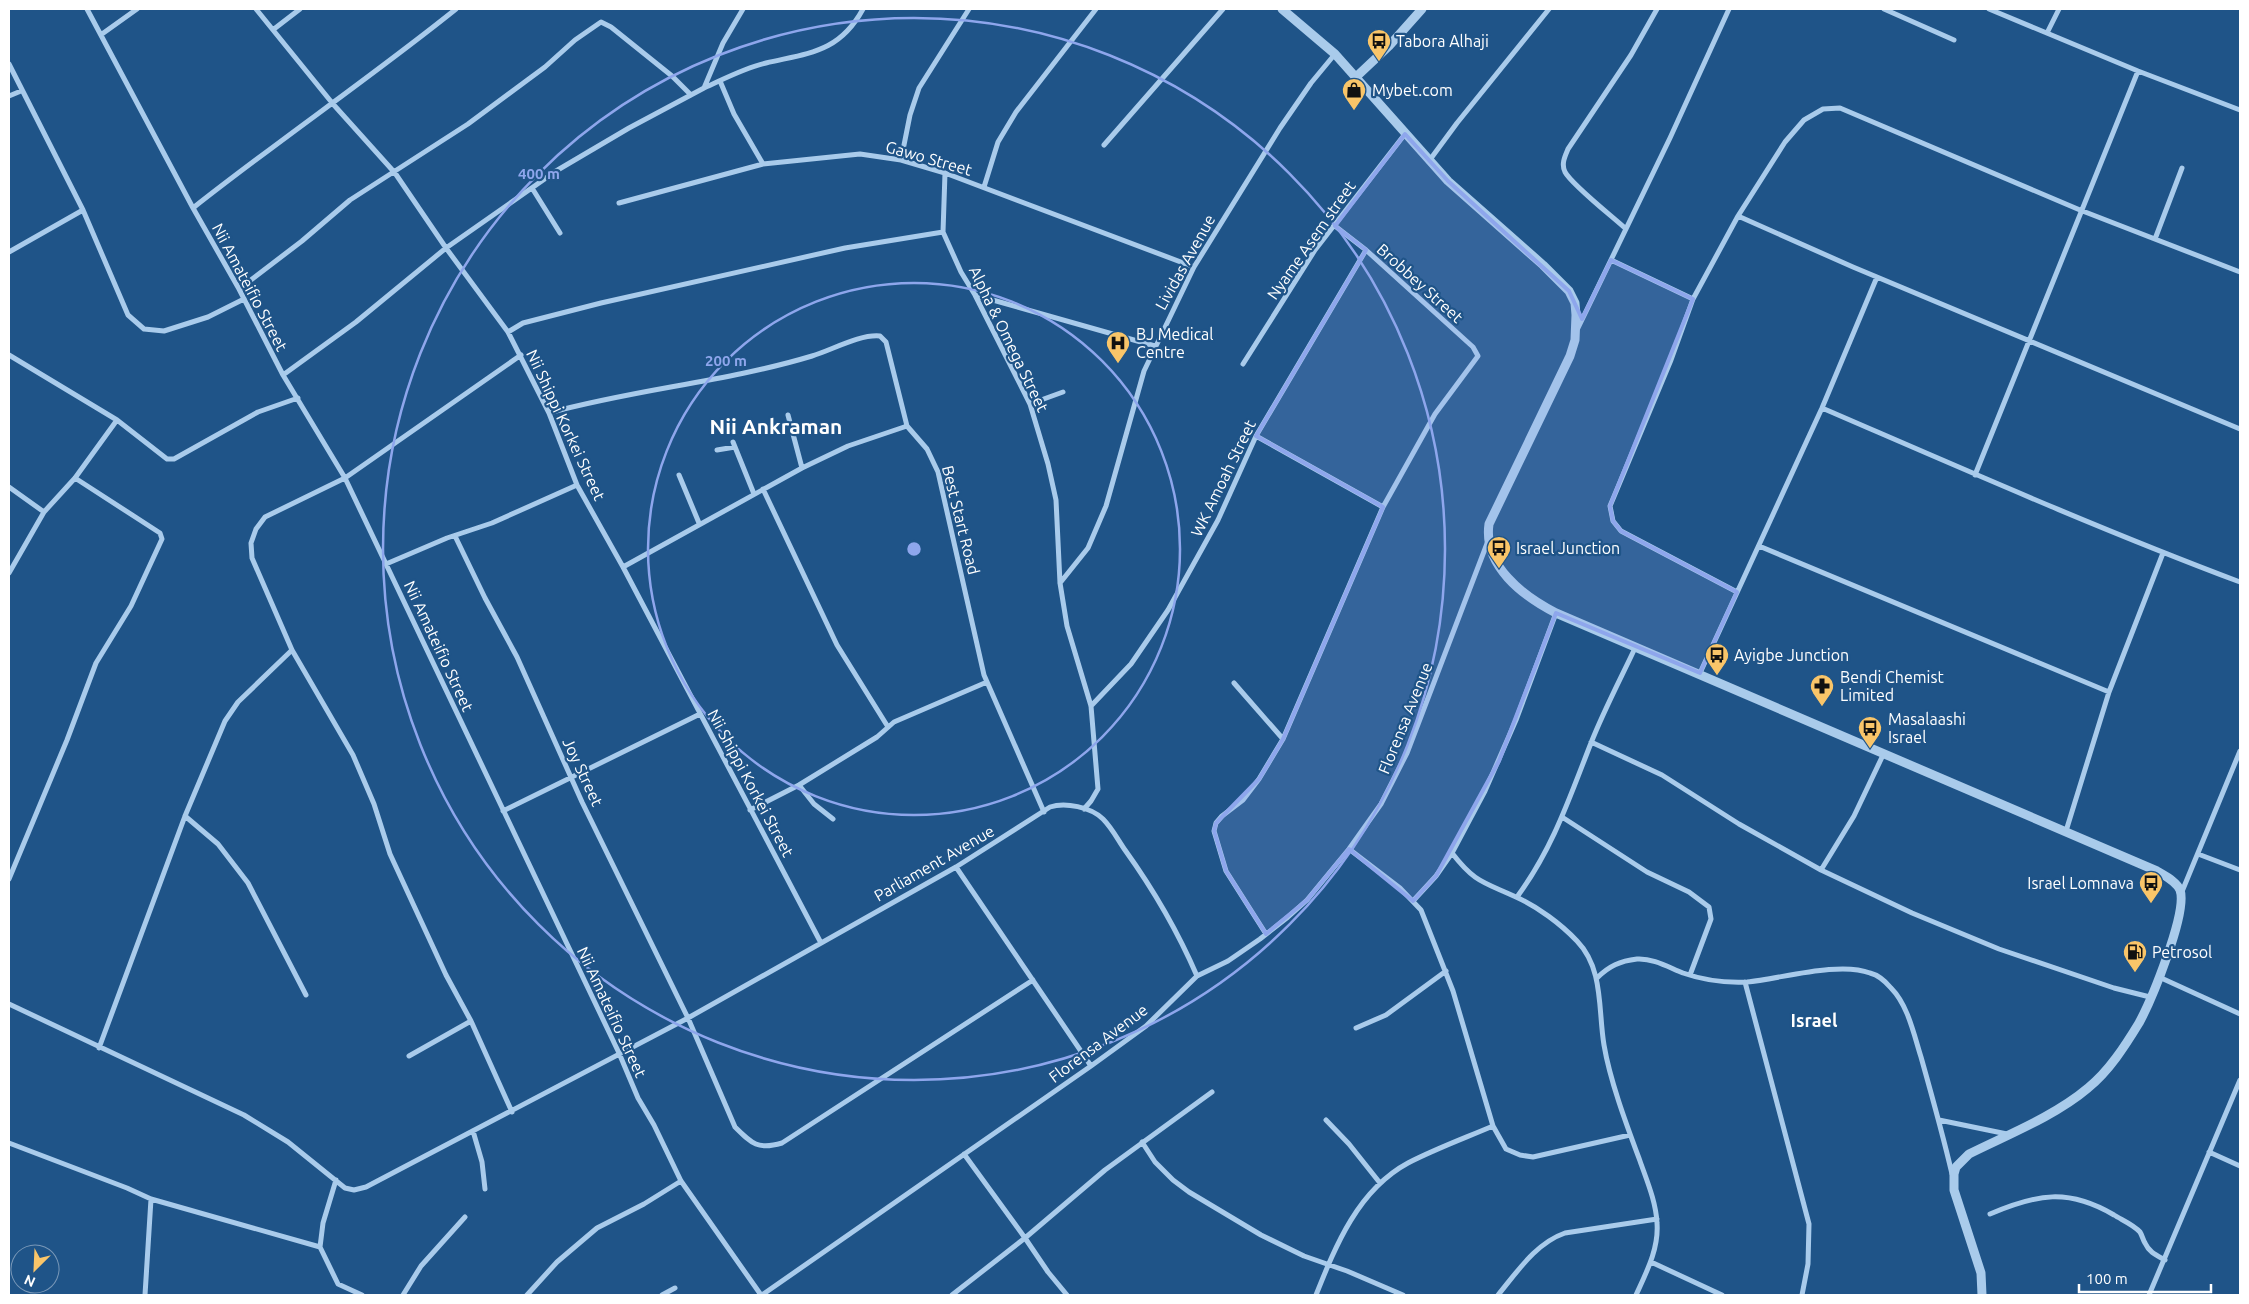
<svg xmlns="http://www.w3.org/2000/svg" width="2249" height="1304" viewBox="0 0 2249 1304" font-family="Ubuntu,sans-serif">
<style>
.lines{fill:none;stroke-linecap:round;stroke-linejoin:round}
.minor{stroke:#a9cbeb;stroke-width:5}
.tertiary{stroke:#a9cbeb;stroke-width:9}
.marked{fill:#8ea6ec;fill-opacity:0.2;stroke:#8ea6ec;stroke-width:4;stroke-linejoin:round}
.ring{fill:none;stroke:#8ea6ec;stroke-width:2.5}
.labels{text-anchor:middle;stroke-width:4.5;stroke-linejoin:round;paint-order:stroke}
.poi-label{font-size:16px;fill:#fff;stroke:#1f5488;text-anchor:start}
.street-label{font-size:16px;fill:#fff;stroke:#1f5488}
.neighbourhood-label{font-size:18px;font-weight:bold;fill:#fff;stroke:#1f5488}
.district-label{font-size:21px;font-weight:bold;fill:#fff;stroke:#1f5488}
.centre{fill:#8ea6ec;stroke:#1f5488;stroke-width:2.5}
.ring-label{font-size:15px;text-anchor:middle;font-weight:bold;fill:#8ea6ec;stroke:#1f5488;stroke-width:4.5;stroke-linejoin:round;paint-order:stroke}
</style>
<rect width="100%" height="100%" fill="#1f5488"/>
<g class="lines">
<path class="minor" d="M87,9L193,208L239,289L283,375L345,478L619,1053L638,1098L654,1125L681,1181L761,1295
M256,9L333,104L395,173L446,248L508,332L549,413L577,485L623,567L821,943
M743,9L723,43L704,88C724,79 744,68 766,63C808,53 839,53 863,9
M1884,9L1954,40
M1989,9L2138,71L2240,110
M274,29L300,9
M2047,33L2059,9
M102,34L137,9
M9,64L83,210L128,315L144,329L164,331L208,317L244,299
M720,81L734,114L763,164
M9,96L21,91
M1104,145L1223,9
M901,160L910,115L919,88L969,9
M1429,161L1457,123L1549,9
M945,173L943,232L961,272L975,295L1030,404L1048,464L1056,500L1060,583L1067,626L1091,706L1098,789L1091,801L1084,809
M984,187L998,142L1016,112L1096,9
M532,188L560,233
M619,203L763,164L860,154L901,160L945,173L1194,267
M193,208C279,140 370,78 456,9
M1738,216L1853,267L2240,429
M1626,229C1613,217 1572,185 1565,172C1561,164 1565,156 1568,149L1631,55L1657,9
M2155,239L2182,168
M9,252L83,210
M1611,260L1693,299
M239,289L302,241L350,200L468,124L545,67L575,40L601,22L611,27L672,76L691,95
M975,295L1155,346
M1578,328L1670,138L1729,9
M508,332L523,323L601,303L845,248L943,232
M9,355L117,420L167,459H174L258,412L298,398
M1243,364L1315,250L1405,134
M283,375L356,322L446,248L556,171L629,128L704,88
M1030,404L1063,392
M1822,408C1961,468 2099,529 2240,582
M549,413C635,389 726,382 812,356C832,350 860,334 880,336L886,342L907,426L927,449L938,472L984,675L1044,812
M788,415L802,468
M1256,436L1383,507
M733,442L754,494
M717,450L735,447
M679,475L699,523
M1975,475L2138,71
M9,487L44,512
M763,489L837,645L888,727
M455,536L485,598L517,657L582,802L688,1018L735,1127C752,1144 758,1150 782,1143L1033,980
M1759,546L2109,692
M386,564L447,538L492,523L577,485
M623,567L802,468L848,446L907,426
M9,573L44,512L75,478L117,420
M1060,583L1088,548L1106,506L1144,371L1194,267L1280,128L1311,83L1335,54
M1737,592L1621,531L1613,521L1610,506L1671,360L1693,299L1738,216L1785,142L1804,120L1823,109L1840,108L2080,210L2240,272
M1700,673L1822,408L1877,277
M1234,683L1283,739
M1091,706L1131,664L1168,610L1218,520L1256,436L1366,250
M1591,742L1662,775L1739,824L1821,870L1912,913L1999,949L2114,988L2150,997
M799,785L814,804L833,819
M750,810L799,785L877,737L894,722L987,682
M503,811L700,714
M185,816L218,844L248,883L306,995
M1562,817L1647,872L1689,892L1709,907L1711,919L1690,975
M2066,831L2109,692L2163,553
M1349,849L1400,888L1421,910L1453,991L1493,1126L1506,1149L1520,1155L1533,1157L1630,1135
M1452,853C1475,883 1484,882 1516,897C1538,907 1561,924 1577,941C1604,969 1598,1010 1604,1045C1610,1081 1627,1126 1640,1161C1647,1181 1656,1202 1657,1223C1659,1249 1646,1273 1636,1295
M2198,854L2240,870
M956,867L1091,1066
M1821,870L1854,816L1884,753
M9,879L67,740L96,663L131,606L162,539L160,533L75,478
M2181,894L2240,751
M1517,897C1553,848 1569,799 1591,743C1604,710 1621,678 1636,646
M1413,901L1436,876L1452,853L1485,791L1516,720L1556,613
M1266,934L1226,871L1214,831L1216,823L1222,816L1243,800L1259,779L1283,739L1383,507L1435,414L1478,356L1473,347L1366,250L1335,226
M2159,977L2240,1014
M1597,978C1609,966 1620,961 1637,959C1653,958 1668,967 1683,973C1703,980 1726,983 1747,982C1780,979 1839,961 1870,973C1878,975 1886,982 1891,988C1908,1005 1914,1035 1921,1057C1932,1096 1943,1135 1952,1174
M1745,982L1809,1224L1808,1264L1802,1295
M9,1004L244,1115L288,1142L345,1188L354,1190L366,1187L688,1018L956,867L1050,807C1065,802 1091,807 1103,819C1112,828 1118,840 1125,850C1153,889 1178,932 1197,976
M1356,1028L1386,1015L1446,971
M99,1048L185,816L225,721L238,702L292,650
M409,1056L471,1021
M512,1112L471,1021L446,975L390,854L374,804L353,755L292,650L252,558L251,543L256,529L265,517L345,478L521,355
M1326,1120L1349,1144L1380,1183
M1939,1120L2007,1134
M473,1131L482,1162L485,1189
M1142,1142L1155,1162L1173,1180L1189,1192L1261,1235L1304,1256L1347,1271L1403,1295
M9,1143L127,1188L151,1199L320,1247
M2209,1152L2240,1166
M336,1180L323,1223L320,1247L338,1284L362,1295
M1990,1214C2037,1194 2068,1188 2114,1215C2122,1220 2134,1225 2140,1232C2142,1235 2143,1240 2145,1243C2149,1252 2156,1255 2165,1260
M1651,1262L1722,1295
M145,1295L151,1199
M403,1295L421,1266L465,1217
M527,1295L557,1262L597,1228L644,1204L681,1181
M662,1295L675,1288
M762,1295L1091,1066L1146,1026L1197,976L1228,961L1260,939L1288,917L1307,900L1349,849L1381,804L1407,753L1488,541
M952,1295L1025,1238L964,1154
M1067,1295L1048,1272L1025,1238L1105,1170L1212,1092
M1316,1295C1336,1245 1358,1190 1408,1163C1435,1149 1465,1138 1493,1126
M1498,1295C1517,1272 1536,1243 1565,1233L1657,1219
M2149,1295L2240,1080"/>
<path class="tertiary" d="M1282,9L1335,54L1448,181L1543,265L1569,291L1575,303L1576,315L1575,340L1570,356L1489,524C1483,566 1523,596 1556,613L2157,871C2165,876 2176,881 2180,890C2188,912 2151,1001 2139,1023C2125,1046 2109,1071 2088,1088C2055,1116 2007,1135 1969,1154L1956,1167L1954,1174V1190L1981,1273L1982,1295
M1356,77L1389,46L1422,9"/>
</g>
<path class="marked" d="M1405,134L1448,181L1569,291L1582,319L1611,260L1693,299L1610,506L1613,521L1621,531L1737,592L1700,673L1556,613L1499,761L1436,876L1413,901L1349,849L1307,900L1266,934L1226,871L1214,831L1216,823L1259,779L1283,739L1383,507L1256,436L1366,250L1335,226Z"/>
<g class="ring">
<circle cx="914" cy="549" r="266"/>
<circle cx="914" cy="549" r="531"/>
</g>
<defs>
<g id="bus-pin" transform="scale(1.25)"><path d="M0 17L-7.5 6A9.5 9.5 0 1 1 7.5 6Z" fill="#f9c569" stroke="#1f5488"/><path d="M-5-6H5V4H4V6H2V4H-2V6H-4V4H-5ZM-3.5-4V0h7V-4ZM-3.5 1.2v1.5H-2V1.2ZM2 1.2v1.5H3.5V1.2Z" fill="#111"/></g>
<g id="shop-pin" transform="scale(1.25)"><path d="M0 17L-7.5 6A9.5 9.5 0 1 1 7.5 6Z" fill="#f9c569" stroke="#1f5488"/><path d="M-5-2.5h2.3a2.7 3.5 0 0 1 5.4 0H5L5.5 6h-11ZM-1.5-2.5h3a1.5 2.3 0 0 0-3 0Z" fill="#111"/></g>
<g id="hospital-pin" transform="scale(1.25)"><path d="M0 17L-7.5 6A9.5 9.5 0 1 1 7.5 6Z" fill="#f9c569" stroke="#1f5488"/><path d="M-5-5h3v3.5h4V-5h3V5h-3V1.5h-4V5h-3Z" fill="#111"/></g>
<g id="pharmacy-pin" transform="scale(1.25)"><path d="M0 17L-7.5 6A9.5 9.5 0 1 1 7.5 6Z" fill="#f9c569" stroke="#1f5488"/><path d="M-2-6h4v4h4v4h-4v4h-4v-4h-4v-4h4Z" fill="#111"/></g>
<g id="fuel-pin" transform="scale(1.25)"><path d="M0 17L-7.5 6A9.5 9.5 0 1 1 7.5 6Z" fill="#f9c569" stroke="#1f5488"/><path d="M-5.5-6h7V0h2V4h1.3V-2.5L3-4.5l.8-.8L6-3V5H2.5V1h-1V6h-7ZM-4.2-4.7v3.2H.2V-4.7Z" fill="#111"/></g>
</defs>
<g fill-rule="evenodd">
<use href="#bus-pin" x="1379" y="41"/>
<use href="#shop-pin" x="1354" y="90"/>
<use href="#hospital-pin" x="1118" y="343"/>
<use href="#bus-pin" x="1499" y="548"/>
<use href="#bus-pin" x="1717" y="655"/>
<use href="#pharmacy-pin" x="1822" y="686"/>
<use href="#bus-pin" x="1870" y="728"/>
<use href="#bus-pin" x="2151" y="883"/>
<use href="#fuel-pin" x="2135" y="952"/>
</g>
<g class="labels">
<g class="poi-label">
<text x="1396" y="47">Tabora Alhaji</text>
<text x="1372" y="96">Mybet.com</text>
<text x="1136" y="340">BJ Medical<tspan x="1136" dy="18">Centre</tspan></text>
<text x="1516" y="554">Israel Junction</text>
<text x="1734" y="661">Ayigbe Junction</text>
<text x="1840" y="683">Bendi Chemist<tspan x="1840" dy="18">Limited</tspan></text>
<text x="1888" y="725">Masalaashi<tspan x="1888" dy="18">Israel</tspan></text>
<text x="2134" y="889" text-anchor="end">Israel Lomnava</text>
<text x="2152" y="958">Petrosol</text>
</g>
<g class="street-label">
<text transform="translate(929 158) rotate(16)" y="6">Gawo Street</text>
<text transform="translate(1311 240) rotate(-55)" y="6">Nyame Asem street</text>
<text transform="translate(1185 262) rotate(-61)" y="6">Lividas Avenue</text>
<text transform="translate(1420 283) rotate(42)" y="6">Brobbey Street</text>
<text transform="translate(250 287) rotate(62)" y="6">Nii Amateifio Street</text>
<text transform="translate(1009 339) rotate(64)" y="6">Alpha &amp; Omega Street</text>
<text transform="translate(566 425) rotate(65)" y="6">Nii Shippi Korkei Street</text>
<text transform="translate(1223 478) rotate(-64)" y="6">WK Amoah Street</text>
<text transform="translate(961 520) rotate(76)" y="6">Best Start Road</text>
<text transform="translate(439 646) rotate(65)" y="6">Nii Amateifio Street</text>
<text transform="translate(1405 718) rotate(-68)" y="6">Florensa Avenue</text>
<text transform="translate(583 772) rotate(65)" y="6">Joy Street</text>
<text transform="translate(751 783) rotate(62)" y="6">Nii Shippi Korkei Street</text>
<text transform="translate(934 863) rotate(-30)" y="6">Parliament Avenue</text>
<text transform="translate(612 1012) rotate(65)" y="6">Nii Amateifio Street</text>
<text transform="translate(1098 1043) rotate(-37)" y="6">Florensa Avenue</text>
</g>
<g class="neighbourhood-label">
<text x="1814" y="1027">Israel</text>
</g>
<g class="district-label">
<text x="776" y="434">Nii Ankraman</text>
</g>
</g>
<circle cx="914" cy="549" r="8" class="centre"/>
<g class="ring-label">
<text x="539" y="179">400 m</text>
<text x="726" y="366">200 m</text>
</g>
<rect width="2249" height="1304" fill="none" stroke="#ffffff" stroke-width="20"/>
<g transform="translate(35 1269) rotate(204)"><circle r="24" fill="#1f5488" stroke="#7998b8"/>
<path d="M0-4L9 19L0 12L-9 19Z" fill="#f9c569"/>
<text y="-8" font-size="14" font-weight="bold" text-anchor="middle" fill="#ffffff">N</text>
</g>
<path d="M2079 1284v8h132v-8" fill="none" stroke="#ffffff" stroke-width="2.5"/>
<text x="2086" y="1284" font-size="15" fill="#ffffff" stroke="#1f5488" stroke-width="4" paint-order="stroke">100 m</text>
</svg>
